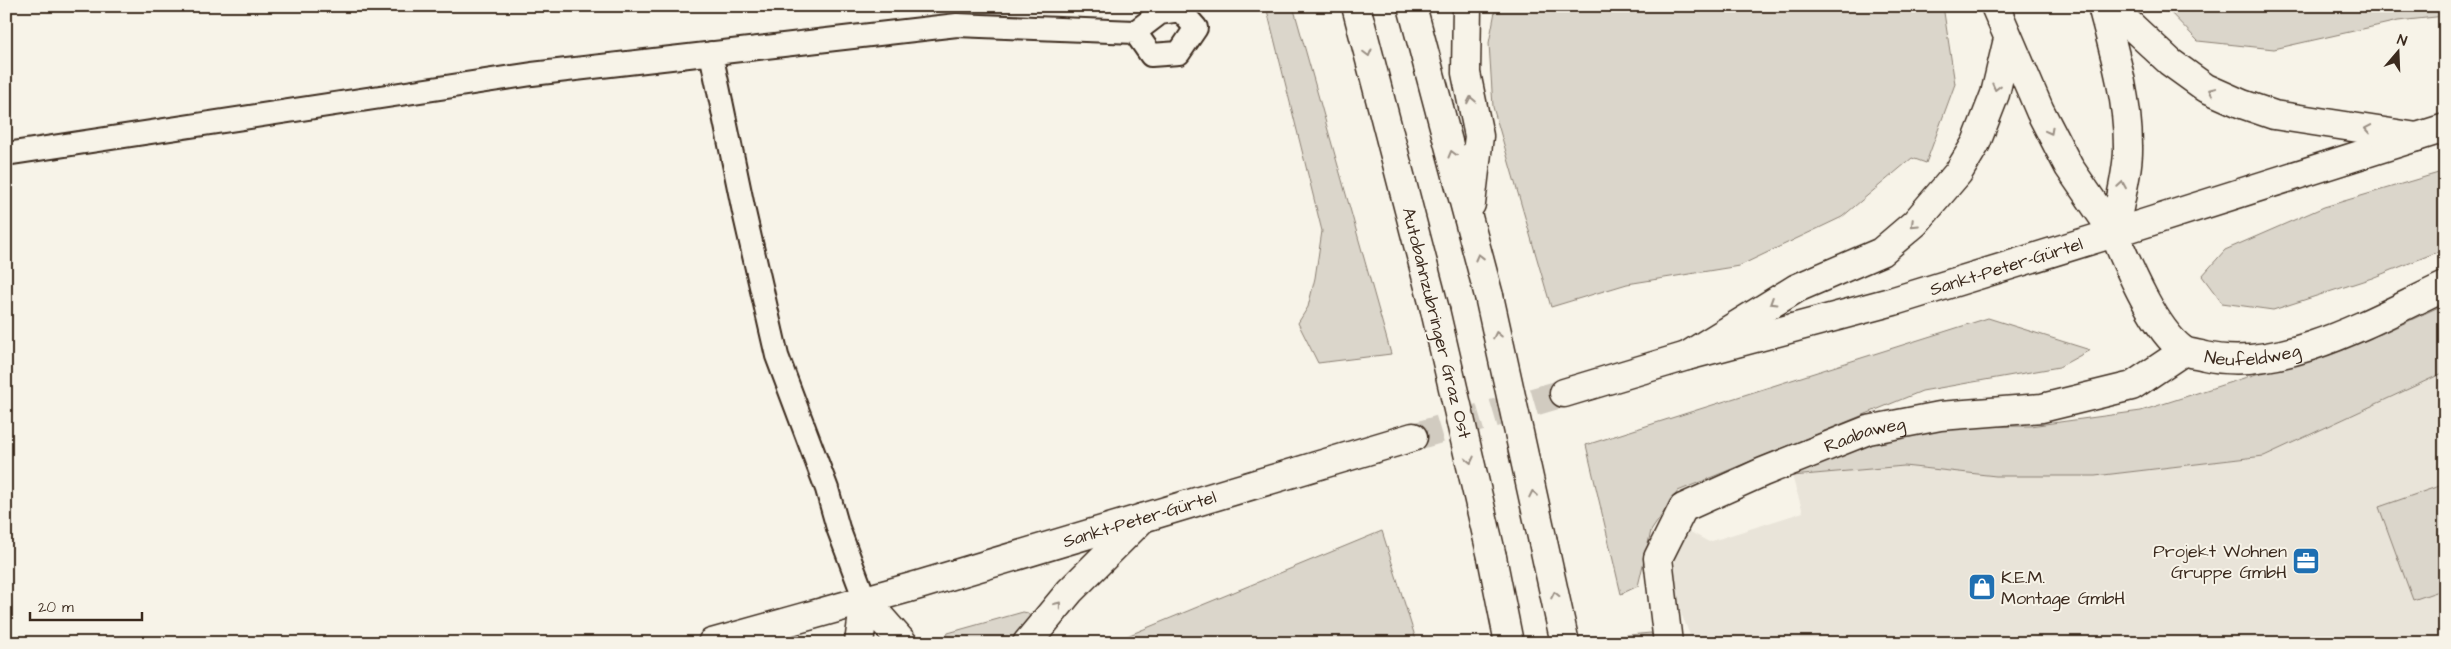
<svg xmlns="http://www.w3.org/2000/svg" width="2451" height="649" viewBox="0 0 2451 649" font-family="'Architects Daughter',sans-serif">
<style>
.built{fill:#e9e4d9}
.green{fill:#dbd6cb;stroke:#8b8074}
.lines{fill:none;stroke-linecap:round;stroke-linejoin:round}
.primary-tunnel{stroke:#d1cbc0;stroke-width:28;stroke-dasharray:28 14;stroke-linecap:butt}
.service-casing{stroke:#3b2a1e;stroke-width:26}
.minor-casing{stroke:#3b2a1e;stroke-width:31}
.tertiary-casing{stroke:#3b2a1e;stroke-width:31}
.primary-casing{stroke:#3b2a1e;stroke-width:31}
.motorway-casing{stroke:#3b2a1e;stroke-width:31}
.service{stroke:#f7f3e8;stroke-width:22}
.minor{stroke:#f7f3e8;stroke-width:28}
.tertiary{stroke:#f7f3e8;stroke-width:28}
.primary{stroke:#f7f3e8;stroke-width:28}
.motorway{stroke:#f7f3e8;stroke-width:28}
.motorway-bridge-casing{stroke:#3b2a1e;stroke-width:31;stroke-linecap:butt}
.motorway-bridge{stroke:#f7f3e8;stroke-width:28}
.oneway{stroke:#998e83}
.labels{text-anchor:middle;stroke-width:4;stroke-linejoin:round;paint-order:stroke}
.street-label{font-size:18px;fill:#3b2a1e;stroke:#f7f3e8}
.poi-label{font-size:18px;fill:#3b2a1e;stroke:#f7f3e8;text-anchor:end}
</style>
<rect width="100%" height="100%" fill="#f7f3e8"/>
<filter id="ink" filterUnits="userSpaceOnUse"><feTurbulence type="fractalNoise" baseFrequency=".02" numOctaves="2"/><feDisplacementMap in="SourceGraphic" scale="10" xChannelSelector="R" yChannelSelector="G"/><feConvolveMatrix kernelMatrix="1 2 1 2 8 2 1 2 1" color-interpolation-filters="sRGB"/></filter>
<g filter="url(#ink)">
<path class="built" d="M2445,372V635L2419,643H1693L1675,598V550L1683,528L1709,542L1803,512L1792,476L1904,466L1996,476H2095L2264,456Z"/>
<path class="green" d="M1266,6H1293L1391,354L1318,363L1298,323L1308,307L1315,278L1322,231Z
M1496,6H1943L1955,84L1926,163L1912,158L1842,217L1739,266L1627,284L1551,307L1493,107L1489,43Z
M2164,6H2445V16L2398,21L2274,49L2198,41Z
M2445,171V249L2372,278L2273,310L2222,303L2202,276L2225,250L2324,207Z
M2445,304V372L2264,456L2095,476H1996L1904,466L1792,476L1882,427L2030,426L2141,411L2381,334Z
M1988,318L2090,350L2059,367L1922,391L1678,491L1651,531L1638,586L1621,594L1586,445Z
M2445,484V589L2413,600L2379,507Z
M1382,531L1417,643H1114L1115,641Z
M1023,612L1028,613L1030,617L1011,643H946L945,638L948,633Z
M1651,633L1655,643H1619L1618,636Z"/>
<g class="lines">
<path class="primary-tunnel" d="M1413,437L1564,393"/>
<g class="service-casing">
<path id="service" d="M1180,10L1196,28L1179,53L1151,55L1135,32L1160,13Z
M711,53L744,212L777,356L827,489L838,528L865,600
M6,154L532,74L957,25L1135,32"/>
</g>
<g class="minor-casing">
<g id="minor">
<path id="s1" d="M1668,643L1658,558L1683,508L1763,472L1868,430L1940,416L2042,408L2132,386L2184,351"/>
</g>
</g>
<g class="tertiary-casing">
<g id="tertiary">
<path id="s2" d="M2114,233C2128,266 2154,329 2183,350C2189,354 2199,354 2205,356C2282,374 2377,318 2445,286"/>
</g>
</g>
<g class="primary-casing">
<g id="primary">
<path id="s3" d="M1564,393L1687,356L1894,301L2114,233L2445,128"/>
<path id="s4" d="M712,643L919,585L1413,437"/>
</g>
</g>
<g class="motorway-casing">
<path id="motorway" d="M1356,6L1435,310
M1412,6L1489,296
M1467,6L1466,73L1479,136L1471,204
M1995,6L2040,111L2069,167L2114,233
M2102,6C2114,51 2128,99 2128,146C2129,170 2118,208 2114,233
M2110,6L2170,62L2206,88L2242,104L2274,115L2417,137
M1687,356L1797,288L1881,252L1915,223L1958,173L1976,143L1995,94L2008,39
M1543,542L1565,643
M1492,557L1509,643
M865,600L903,643
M859,643L865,600
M1027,643L1070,591L1143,518"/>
</g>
<use href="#service" class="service"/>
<use href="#minor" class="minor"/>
<use href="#tertiary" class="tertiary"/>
<use href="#primary" class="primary"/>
<use href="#motorway" class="motorway"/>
<g class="motorway-bridge-casing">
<path id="motorway-bridge" d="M1489,296L1543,542
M1435,310L1492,557"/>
</g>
<use href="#motorway-bridge" class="motorway-bridge"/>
</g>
<defs><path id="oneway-chevron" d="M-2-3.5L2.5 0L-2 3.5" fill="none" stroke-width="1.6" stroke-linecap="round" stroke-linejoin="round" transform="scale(1.25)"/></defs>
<g class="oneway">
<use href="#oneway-chevron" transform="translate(1368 53) rotate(75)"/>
<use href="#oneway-chevron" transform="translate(1996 87) rotate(104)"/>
<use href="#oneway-chevron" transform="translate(2212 91) rotate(-155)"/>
<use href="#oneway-chevron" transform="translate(1471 100) rotate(-101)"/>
<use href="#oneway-chevron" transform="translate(2368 129) rotate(-170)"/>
<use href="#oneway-chevron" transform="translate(2050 131) rotate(62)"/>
<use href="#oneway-chevron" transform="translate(1452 154) rotate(-105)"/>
<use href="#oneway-chevron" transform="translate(2122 185) rotate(-81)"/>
<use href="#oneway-chevron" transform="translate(1914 224) rotate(136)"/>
<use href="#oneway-chevron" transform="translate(1479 257) rotate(-104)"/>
<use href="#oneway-chevron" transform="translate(1773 302) rotate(148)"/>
<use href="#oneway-chevron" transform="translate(1497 335) rotate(-102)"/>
<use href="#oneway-chevron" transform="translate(1470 460) rotate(77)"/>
<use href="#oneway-chevron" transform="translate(1533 494) rotate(-102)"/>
<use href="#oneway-chevron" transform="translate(1555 595) rotate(-102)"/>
<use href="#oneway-chevron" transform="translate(1058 605) rotate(-51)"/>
</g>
</g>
<defs>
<g id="office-square" transform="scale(1.4375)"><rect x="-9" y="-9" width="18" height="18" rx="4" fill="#1f6fb2" stroke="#f7f3e8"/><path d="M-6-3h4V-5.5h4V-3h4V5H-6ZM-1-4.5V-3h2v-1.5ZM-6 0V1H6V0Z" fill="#fff"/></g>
<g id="shop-square" transform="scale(1.4375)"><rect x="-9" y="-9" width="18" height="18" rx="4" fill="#1f6fb2" stroke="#f7f3e8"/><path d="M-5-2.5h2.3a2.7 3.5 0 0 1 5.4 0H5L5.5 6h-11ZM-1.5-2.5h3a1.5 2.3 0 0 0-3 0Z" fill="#fff"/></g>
</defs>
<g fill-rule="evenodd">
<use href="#office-square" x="2306" y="561"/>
<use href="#shop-square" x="1982" y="587"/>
</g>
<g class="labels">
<g class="street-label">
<text dy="6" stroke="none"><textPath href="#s3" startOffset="460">Sankt-Peter-Gürtel</textPath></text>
<text transform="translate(1437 323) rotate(76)" y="6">Autobahnzubringer Graz Ost</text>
<text dy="6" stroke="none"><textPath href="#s2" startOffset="208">Neufeldweg</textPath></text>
<text dy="6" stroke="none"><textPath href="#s1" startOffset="338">Raabaweg</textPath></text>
<text dy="6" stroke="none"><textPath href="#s4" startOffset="445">Sankt-Peter-Gürtel</textPath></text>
</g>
<g class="poi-label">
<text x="2287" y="557">Projekt Wohnen<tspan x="2287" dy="21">Gruppe GmbH</tspan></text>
<text x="2001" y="583" text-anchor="start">K.E.M.<tspan x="2001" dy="21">Montage GmbH</tspan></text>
</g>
</g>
<rect width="2451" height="649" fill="none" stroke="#f7f3e8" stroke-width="25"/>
<rect x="12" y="12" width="2426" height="624" fill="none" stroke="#3b2a1e" stroke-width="2" filter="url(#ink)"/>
<g transform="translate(2398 52) rotate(19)" stroke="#f7f3e8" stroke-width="4" paint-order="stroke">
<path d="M0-4L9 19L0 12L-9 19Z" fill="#3b2a1e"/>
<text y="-8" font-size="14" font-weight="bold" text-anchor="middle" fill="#3b2a1e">N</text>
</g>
<path d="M30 612v8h112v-8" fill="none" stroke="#3b2a1e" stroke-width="2.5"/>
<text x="38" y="612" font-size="15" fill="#3b2a1e" stroke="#f7f3e8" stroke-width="4" paint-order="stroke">20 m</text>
</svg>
